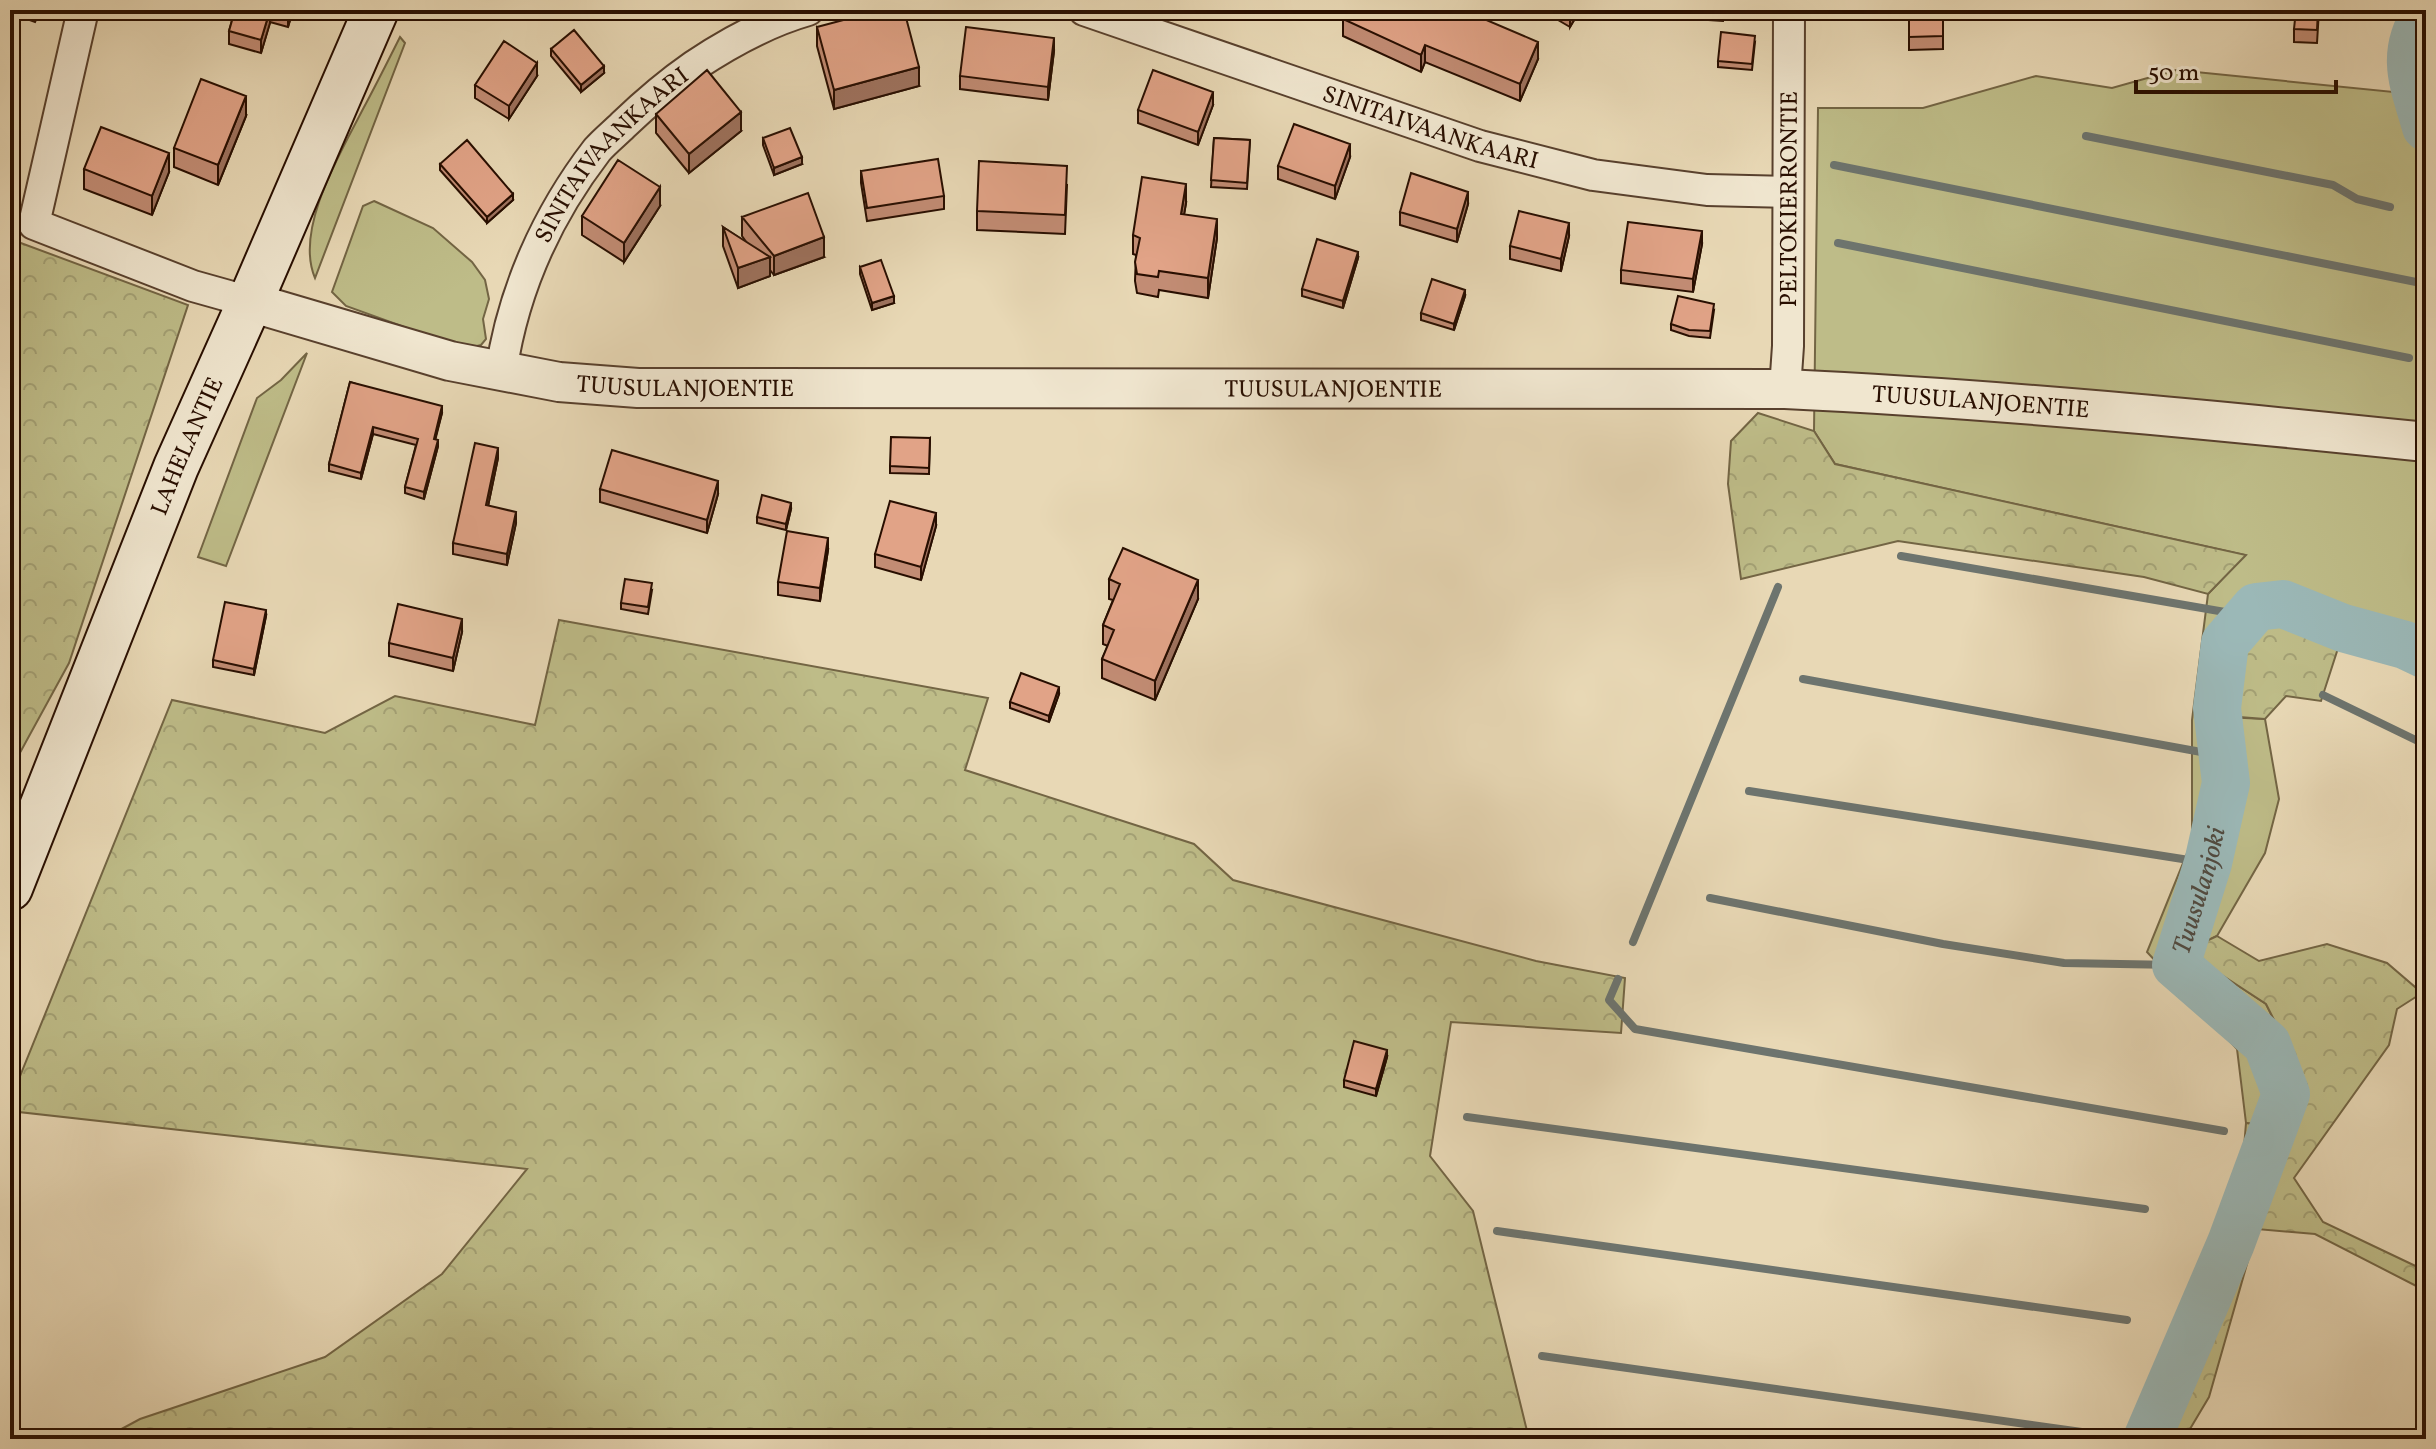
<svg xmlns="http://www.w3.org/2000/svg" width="2436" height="1449" viewBox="0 0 2436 1449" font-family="Vollkorn,serif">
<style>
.grass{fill:#bebc88;stroke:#736544;stroke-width:2}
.forest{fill:url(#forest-crowns);stroke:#736544;stroke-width:2}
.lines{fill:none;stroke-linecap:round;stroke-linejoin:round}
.stream{stroke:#6d746e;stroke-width:8}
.river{stroke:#9bb8b7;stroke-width:48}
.minor-casing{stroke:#58402d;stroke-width:34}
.tertiary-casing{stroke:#58402d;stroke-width:42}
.secondary-casing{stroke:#280e00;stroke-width:48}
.minor{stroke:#f0e6cf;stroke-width:30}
.tertiary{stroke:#f0e6cf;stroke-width:38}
.secondary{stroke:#f0e6cf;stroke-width:44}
.wall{fill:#c28c74;stroke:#280e00;stroke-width:2}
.shaded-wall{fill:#9e725e;stroke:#280e00;stroke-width:2}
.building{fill:#e1a387;stroke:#280e00;stroke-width:2}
.labels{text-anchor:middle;stroke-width:7;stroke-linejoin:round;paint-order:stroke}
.street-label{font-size:24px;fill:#280e00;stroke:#f0e6cf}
.water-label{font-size:26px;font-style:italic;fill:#504a40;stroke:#f0e6cf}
</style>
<defs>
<pattern id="forest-crowns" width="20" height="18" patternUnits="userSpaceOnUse" patternTransform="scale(2)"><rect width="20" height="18" fill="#bebc88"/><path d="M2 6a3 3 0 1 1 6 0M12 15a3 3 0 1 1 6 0" fill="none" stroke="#a3a074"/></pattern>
</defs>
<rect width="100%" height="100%" fill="#e8d8b5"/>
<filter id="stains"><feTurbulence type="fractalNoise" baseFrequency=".0025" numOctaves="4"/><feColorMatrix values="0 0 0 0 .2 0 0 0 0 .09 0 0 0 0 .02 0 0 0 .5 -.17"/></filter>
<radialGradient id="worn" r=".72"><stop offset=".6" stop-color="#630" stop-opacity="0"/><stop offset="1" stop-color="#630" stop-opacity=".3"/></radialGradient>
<path class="grass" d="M2426,18V671L2274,618L2226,717L2265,719L2279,799L2265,853L2217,936L2186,951L2266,1004L2307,1085L2285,1129L2246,1123L2237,1049L2147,952L2192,841V720L2208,594L2245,555L1835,464L1814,431L1818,108H1923L2036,76L2112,88L2176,70L2403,93L2418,46L2421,24Z
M400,37L405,43L315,278C294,229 341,152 363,109C376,85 388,61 400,37Z
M374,201L433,228L472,262L485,280L489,299L483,319L486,339L481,345L465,349L346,306L332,292L363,206Z
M307,353L226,566L198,557L257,398L281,380Z"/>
<path class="forest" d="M10,239L188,305L69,663L10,771Z
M1758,413L1814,431L1835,464L2246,555L2208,594L2144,577L1898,541L1741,579L1728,484L1731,441Z
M2273,618L2340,642L2321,701L2286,696L2265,719L2226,716L2240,637Z
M559,620L988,698L965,770L1194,844L1233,880L1536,961L1625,978L1621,1033L1451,1022L1430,1156L1473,1211L1529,1439H103L140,1419L325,1357L442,1274L527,1169L10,1111V1101L172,700L325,733L395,696L535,725Z
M2217,936L2259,961L2327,944L2387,963L2422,993L2397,1009L2389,1045L2294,1178L2323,1222L2426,1271V1291L2315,1234L2257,1229L2209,1397L2184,1439H2125L2178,1331L2242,1173L2246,1123L2285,1129L2307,1085L2266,1004L2185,951Z"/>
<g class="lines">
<path class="stream" d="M2086,136L2333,185L2357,199L2390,207
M1834,165L2426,284
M1838,243L2409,358
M1901,556L2248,616
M1803,679L2223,756
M2323,695L2426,745
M1749,791L2208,863
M1710,898L1943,944L2064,963L2176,965
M1633,942L1778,587
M1618,979L1609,1000L1635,1029L2224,1131
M1467,1117L2145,1209
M1497,1231L2127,1320
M1542,1356L2096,1434"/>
<g class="river">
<path d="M2426,14C2399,55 2414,84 2426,127"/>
<path id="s1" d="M2147,1439L2231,1243L2286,1094L2267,1044L2176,965L2208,863L2226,783L2217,708L2225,643L2256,607L2283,604L2343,628L2405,645L2426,655"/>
</g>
<g class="minor-casing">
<g id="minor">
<path d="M83,10L34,224L193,286L250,302"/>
<path id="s2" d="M1084,10L1480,146L1593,175L1707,190L1787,192"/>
<path id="s3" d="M501,372C513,291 547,215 597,150C605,141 615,133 623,125C646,103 668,84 694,66C730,42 766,22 808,10"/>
<path id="s4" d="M1785,389L1788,346L1789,10"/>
</g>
</g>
<g class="tertiary-casing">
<g id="tertiary">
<path id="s5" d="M250,302L450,361L559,382L638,388L1785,389C2000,399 2213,420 2426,442"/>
</g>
</g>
<g class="secondary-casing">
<g id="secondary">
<path id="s6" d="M10,888L176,467L250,302L376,10"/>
</g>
</g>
<use href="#minor" class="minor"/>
<use href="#tertiary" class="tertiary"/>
<use href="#secondary" class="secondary"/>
</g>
<path class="wall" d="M10,10H39L35,22L13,14L10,22Z
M179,10H212L210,16Z
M235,10H293L288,27L270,22L261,53L229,44V31Z
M1277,10H1294L1291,16Z
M1541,10H1580L1570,27Z
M1646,10H1724L1723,21L1646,16Z
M1909,10H1943V49L1909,50Z
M2319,10L2317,43L2294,42V29Z
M1343,19L1538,59L1520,101L1425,62L1421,72L1343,36Z
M817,27L919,86L834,109L817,46Z
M1755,42L1752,70L1718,67V61Z
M551,49L604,73L581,92L551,56Z
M1054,51L1048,100L960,89V76Z
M537,76L509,119L475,98V85Z
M1213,105L1198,145L1138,123V110Z
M656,114L741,131L689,173L656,133Z
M246,116L218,185L174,167V148Z
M763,138L802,164L774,175L763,145Z
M1214,138L1250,140L1247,189L1211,187Z
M1350,157L1335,199L1278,179V166Z
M440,164L513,200L487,223L440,170Z
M84,169L169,172L152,215L84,189Z
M861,171L944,196V209L867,221L861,183Z
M1067,185L1065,234L977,230V211Z
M1186,203L1184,214L1217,238L1208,298L1159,290L1158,297L1137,293L1135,281L1136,255L1133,254V235Z
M1468,204L1457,242L1400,225V212Z
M660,206L624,262L582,235V216Z
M742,217L824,257L774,275L770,270V276L738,288L723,246V227L747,243L742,236Z
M1569,236L1561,271L1510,259V246Z
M1702,244L1693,292L1621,283V270Z
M1358,258L1343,308L1302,296V289Z
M860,267L894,303L872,310L860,274Z
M1465,296L1454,330L1421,320V313Z
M1714,310L1710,338L1689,336L1671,330V324Z
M350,382L442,413L435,439L438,446L424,499L405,493V487L416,445L373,434L361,479L329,471V464Z
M930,438L929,474L890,473V466Z
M498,458L488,506L516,523L507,565L453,554V543Z
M600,489L718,494L707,533L600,502Z
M791,509L786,530L757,523V517Z
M936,526L921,580L875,567V554Z
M828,550L820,601L778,595V582Z
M1109,579L1198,599L1155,700L1102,678V659L1108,646L1103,644V625L1113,600L1109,599Z
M652,590L648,614L621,609V603Z
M266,616L254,675L213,667V660Z
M462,632L453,671L389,656V643Z
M1059,694L1049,722L1010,708V702Z
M1387,1057L1376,1096L1344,1087V1080Z"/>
<path class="shaded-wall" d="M10,10H13L10,22Z
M35,10H39L35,22Z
M270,10V23L261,53V40Z
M289,10H293L288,27V14Z
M1574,10H1580L1570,27V17Z
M1054,38V51L1048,100V87Z
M1538,42V59L1520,101V84Z
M1425,45V62L1421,72V55Z
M537,63V76L509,119V106Z
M604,66V73L581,92V85Z
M919,67V86L834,109V90Z
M1213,92V105L1198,145V132Z
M246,96V116L218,185V165Z
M741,112V131L689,173V154Z
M1350,144V157L1335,199V186Z
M19,152V159L10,183V177Z
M169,153V172L152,215V196Z
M802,157V164L774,175V168Z
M1186,184V203L1181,233V214Z
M660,187V206L624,262V243Z
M1468,192V204L1457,242V229Z
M513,194V200L487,223V217Z
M1217,219V238L1208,298V278Z
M1569,223V236L1561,271V259Z
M1702,231V244L1693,292V279Z
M824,237V257L774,275V256Z
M1358,252V258L1343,308V301Z
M770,257V276L738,288V268Z
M1465,290V296L1454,330V324Z
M894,296V303L872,310V303Z
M442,406V413L434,445V439Z
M373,427V434L361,479V473Z
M438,440V446L424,499V492Z
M498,448V458L486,516V505Z
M718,481V494L707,533V520Z
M791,503V509L786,530V524Z
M516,512V523L507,565V554Z
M936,513V526L921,580V567Z
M828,538V550L820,601V588Z
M1198,580V599L1155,700V681Z
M266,610V616L254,675V669Z
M462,619V632L453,671V658Z
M1059,687V694L1049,722V716Z
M1387,1050V1057L1376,1096V1089Z"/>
<path class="building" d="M235,10H270L261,40L229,31Z
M274,10H289L288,14Z
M881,10H904L919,67L834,90L817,27Z
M1347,10H1463L1538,42L1520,84L1425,45L1421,55L1343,19Z
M1558,10H1574L1570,17Z
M1909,10H1943V36L1909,37Z
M2296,10H2318L2317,30L2294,29Z
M966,27L1054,38L1048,87L960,76Z
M574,30L604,66L581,85L551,49Z
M1721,32L1755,36L1752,64L1718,61Z
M504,41L537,63L509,106L475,85Z
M707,70L741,112L689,154L656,114Z
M1153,70L1213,92L1198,132L1138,110Z
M201,79L246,96L218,165L174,148Z
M1294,124L1350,144L1335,186L1278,166Z
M101,127L169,153L152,196L84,169Z
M790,128L802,157L774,168L763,138Z
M1214,138L1250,140L1247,183L1211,180Z
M467,140L513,194L487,217L440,164Z
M10,149L19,152L10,177Z
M938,159L944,196L867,208L861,171Z
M618,160L660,187L624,243L582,216Z
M979,161L1067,166L1065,215L977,211Z
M1411,173L1468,192L1457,229L1400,212Z
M1142,177L1186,184L1181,214L1217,219L1208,278L1159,271L1158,277L1137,274L1135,262L1140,238L1133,235Z
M808,193L824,237L774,256L742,217Z
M1519,211L1569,223L1561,259L1510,246Z
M1628,222L1702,231L1693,279L1621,270Z
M723,227L770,257L738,268Z
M1317,239L1358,252L1343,301L1302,289Z
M881,260L894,296L872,303L860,267Z
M1432,279L1465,290L1454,324L1421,313Z
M1678,296L1714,304L1710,331L1689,330L1671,324Z
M350,382L442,406L434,439L438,440L424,492L405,487L418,439L373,427L361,473L329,464Z
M891,437L930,438L929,468L890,466Z
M475,443L498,448L486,505L516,512L507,554L453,543Z
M612,450L718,481L707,520L600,489Z
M762,495L791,503L786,524L757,517Z
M890,501L936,513L921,567L875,554Z
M787,531L828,538L820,588L778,582Z
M1123,548L1198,580L1155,681L1102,659L1114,630L1103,625L1120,584L1109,579Z
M625,579L652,583L648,607L621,603Z
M225,602L266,610L254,669L213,660Z
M398,604L462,619L453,658L389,643Z
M1021,673L1059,687L1049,716L1010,702Z
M1354,1041L1387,1050L1376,1089L1344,1080Z"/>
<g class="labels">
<g class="street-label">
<text dy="8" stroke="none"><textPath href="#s2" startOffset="366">SINITAIVAANKAARI</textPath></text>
<text dy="8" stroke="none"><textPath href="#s3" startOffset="250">SINITAIVAANKAARI</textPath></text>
<text dy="8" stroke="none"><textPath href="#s4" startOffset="190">PELTOKIERRONTIE</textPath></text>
<text dy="8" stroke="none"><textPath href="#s5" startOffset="446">TUUSULANJOENTIE</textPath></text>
<text dy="8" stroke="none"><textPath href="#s5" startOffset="1094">TUUSULANJOENTIE</textPath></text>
<text dy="8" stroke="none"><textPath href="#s5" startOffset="1742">TUUSULANJOENTIE</textPath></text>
<text dy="8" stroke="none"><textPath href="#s6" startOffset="476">LAHELANTIE</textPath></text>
</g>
<g class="water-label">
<text dy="9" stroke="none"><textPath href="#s1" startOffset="624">Tuusulanjoki</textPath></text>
</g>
</g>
<rect width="2436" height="1449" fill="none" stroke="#e8d8b5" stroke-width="40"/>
<rect x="12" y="12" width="2412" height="1425" fill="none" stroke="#280e00" stroke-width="4"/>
<rect x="20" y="20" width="2396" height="1409" fill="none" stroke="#280e00" stroke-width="2"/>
<path d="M2136 80v12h200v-12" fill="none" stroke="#280e00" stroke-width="4"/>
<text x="2148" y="80" font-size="24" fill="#280e00" stroke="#f0e6cf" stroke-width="6" paint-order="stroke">50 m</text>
<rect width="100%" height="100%" filter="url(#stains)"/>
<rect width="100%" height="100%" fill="url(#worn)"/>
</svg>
